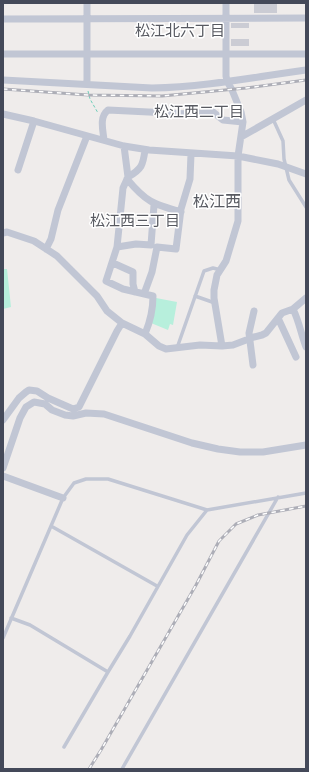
<svg xmlns="http://www.w3.org/2000/svg" width="309" height="772" viewBox="0 0 309 772" font-family="Lato,'Noto Sans JP',sans-serif">
<style>
.green{fill:#b7efdc}
.building{fill:#cbccd4}
.lines{fill:none;stroke-linecap:round;stroke-linejoin:round}
.path{stroke:#6eceb9;stroke-width:1;stroke-dasharray:3 2;stroke-linecap:butt}
.service{stroke:#c1c6d4;stroke-width:3.5}
.minor{stroke:#c1c6d4;stroke-width:7}
.rail-casing{stroke:#adaeb7;stroke-width:3}
.rail{stroke:#fff;stroke-width:1.5;stroke-dasharray:4.5;stroke-linecap:butt}
.labels{text-anchor:middle;stroke-width:3;stroke-linejoin:round;paint-order:stroke}
.neighbourhood-label{font-size:15px;fill:#585a61;stroke:#fff}
.quarter-label{font-size:16px;fill:#585a61;stroke:#fff}
</style>
<rect width="100%" height="100%" fill="#efeceb"/>
<path class="green" d="M3,269H7L11,307L3,309Z
M156,298L177,302L173,325L170,324L168,330L151,323Z"/>
<path class="building" d="M254,3H277V13H254Z
M231,23H249V28H231Z
M231,39H249V46H231Z"/>
<g class="lines">
<path class="path" d="M88,91L90,99L98,113"/>
<path class="service" d="M273,119L283,141L284,159L289,180L306,207
M195,296L215,303
M177,348L204,271L213,268L221,270
M51,526L157,586
M11,618L30,625L108,672
M3,638L63,498L74,483L86,479H108L207,510L306,493
M64,747L108,672L130,636L187,535L207,510
M122,769L278,497"/>
<path class="minor" d="M3,19L306,18
M3,54H306
M3,80L152,88C204,87 255,77 306,70
M87,84V3
M3,114L34,121L124,146L149,150L238,156L278,164L306,174
M241,137L306,100
M104,140C103,130 99,117 108,110L189,114L213,112L223,120L243,122
M124,146L128,177L123,188L117,247L106,281L123,289L153,296C153,310 150,322 145,334
M18,170L34,121
M128,177C142,169 143,165 145,150
M127,179C146,202 153,204 181,212
M3,233L7,232L34,241L57,256L97,296L107,311L122,323L145,334L159,346L166,349L200,345L222,346L233,345L254,337L262,335L266,333L282,313L293,309L306,298
M117,247L136,244L151,245L154,205
M46,249L51,239L58,210L87,136
M113,263L133,272V284L135,292
M144,294L152,272L157,247L176,249L181,209L190,179L191,154
M293,309C299,321 301,334 306,347
M278,318L296,357
M222,346L214,298V290L217,275L226,261L238,221V156L243,122L241,112L232,90L227,81L226,76V3
M253,365L249,333L254,311
M3,420L19,398L26,392L29,390L37,391L48,398L73,409L79,407L117,331L122,323
M3,468L20,418L26,407L34,402L45,404L52,410L65,415L73,416L86,413L104,414L192,443L218,449L240,452H263L306,445
M3,476L63,498"/>
<g class="rail-casing">
<path id="rail" d="M3,89L88,95L162,96L246,88L306,80
M89,769L101,750L196,585L219,541L236,524L258,515L306,506"/>
</g>
<use href="#rail" class="rail"/>
</g>
<g class="labels">
<g class="neighbourhood-label">
<text x="180" y="36">松江北六丁目</text>
<text x="199" y="117">松江西二丁目</text>
<text x="135" y="226">松江西三丁目</text>
</g>
<g class="quarter-label">
<text x="217" y="207">松江西</text>
</g>
</g>
<rect width="309" height="772" fill="none" stroke="#444959" stroke-width="8"/>
</svg>
